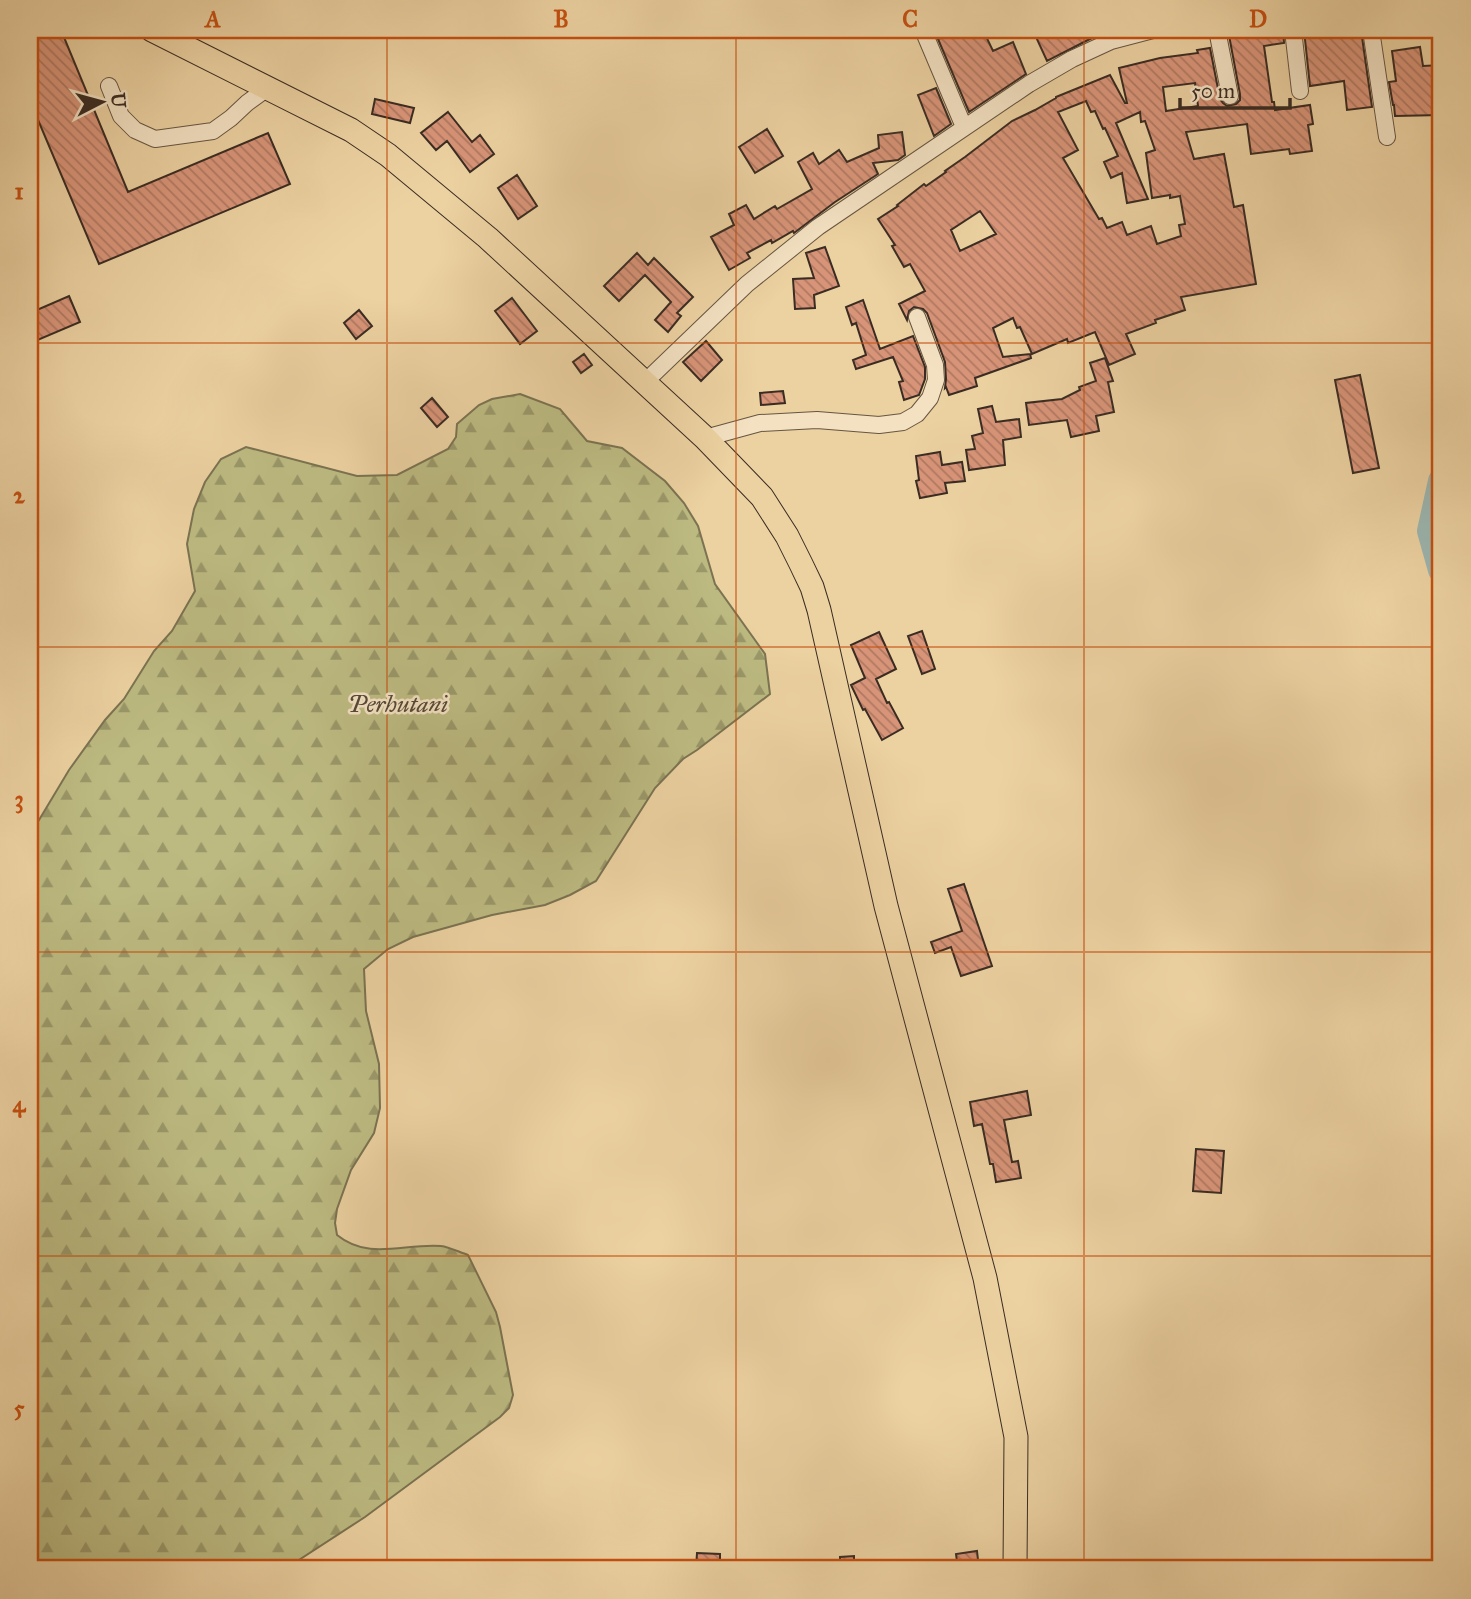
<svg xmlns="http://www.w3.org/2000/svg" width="1471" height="1599" viewBox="0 0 1471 1599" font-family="'IM FELL Great Primer',serif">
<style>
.forest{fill:url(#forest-firs);stroke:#7b7352;stroke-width:2}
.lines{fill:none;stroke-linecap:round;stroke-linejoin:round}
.river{stroke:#9cb5af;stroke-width:26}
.building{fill:url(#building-back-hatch);stroke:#3a2c23;stroke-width:2;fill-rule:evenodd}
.minor-casing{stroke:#665542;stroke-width:18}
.highway-casing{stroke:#3a2c23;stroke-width:25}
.minor{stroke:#f3e1c2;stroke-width:16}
.highway{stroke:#ecd1a1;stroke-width:23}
.grid{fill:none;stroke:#c55011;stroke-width:2;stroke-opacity:0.55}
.labels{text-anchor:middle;stroke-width:5;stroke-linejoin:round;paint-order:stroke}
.park-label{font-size:24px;font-style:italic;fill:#544836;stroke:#f3e1c2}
.neatline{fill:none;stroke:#c55011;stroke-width:2.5}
.grid-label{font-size:23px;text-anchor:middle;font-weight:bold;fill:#c55011}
</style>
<defs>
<pattern id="forest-firs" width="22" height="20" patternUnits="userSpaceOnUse" patternTransform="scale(1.75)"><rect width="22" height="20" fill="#bcba81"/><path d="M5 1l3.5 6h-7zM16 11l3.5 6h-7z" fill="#9a9769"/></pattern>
<pattern id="building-back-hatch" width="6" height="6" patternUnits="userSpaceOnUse" patternTransform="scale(1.75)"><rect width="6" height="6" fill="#d89478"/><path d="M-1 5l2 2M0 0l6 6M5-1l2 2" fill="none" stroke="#b07962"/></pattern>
</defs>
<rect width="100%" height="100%" fill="#ecd1a1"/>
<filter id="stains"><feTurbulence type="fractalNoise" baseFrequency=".00286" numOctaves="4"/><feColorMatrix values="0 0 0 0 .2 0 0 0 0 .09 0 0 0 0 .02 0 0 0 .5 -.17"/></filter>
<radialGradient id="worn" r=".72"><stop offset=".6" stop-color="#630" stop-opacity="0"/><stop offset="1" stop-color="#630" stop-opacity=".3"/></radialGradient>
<path class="forest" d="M520,394L560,409L587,441L622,448L665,481L684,503L698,526L715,584L765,654L770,694L697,750L683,759L655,788L596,881L570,895L545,905L492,915L413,937L388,949L364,969L366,1011L379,1064L380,1108L374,1133L351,1170L337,1209L335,1223L337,1235C369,1261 404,1243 441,1246C449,1247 459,1252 468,1255L496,1312L500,1327L513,1395L509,1408L500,1417L365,1517L285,1569H30V835L69,770L105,720L124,699L154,651L172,631L195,591L187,544L194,509L205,482L221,459L246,447L357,476L397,475L448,449L456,437L457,424L479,405L492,399Z"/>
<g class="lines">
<path class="river" d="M1441,481L1430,531L1441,570"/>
</g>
<path class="building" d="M30,30H61L128,192L268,133L290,184L99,264L30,101Z
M957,30H970L972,34L983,30L993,51L1013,42L1026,74L969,112L938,39L958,32Z
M1051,30H1087L1092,38L1047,61L1036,37Z
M1228,30H1283L1284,43L1264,46L1272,102H1274L1275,110L1310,105L1313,124L1308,125L1312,151L1290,154L1289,149L1251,154L1247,124L1186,132L1194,159L1224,154L1234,207L1243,205L1256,284L1181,297L1185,310L1155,320L1156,323L1126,334L1135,354L1109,365L1095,332L1068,343L1067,339L1032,354L1020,327L1017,328L1013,318L993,328L1003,357L1030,354L1031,358L975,378L977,386L949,395L946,387L945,388L946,379L945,362L927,313L923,309L914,307L909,311L907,320L899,304L925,291L910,264L904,267L892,246L895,245L878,219L898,206L897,205L924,184L926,186L946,172L945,171L965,157L1012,121L1035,110L1056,98V97L1110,75L1125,103H1127L1119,68L1160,58L1198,53L1197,50L1210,48L1220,99L1223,103L1227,106L1236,104L1240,100V94ZM1195,83L1198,106L1166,111L1163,87ZM1086,101L1091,112L1095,111L1103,129L1105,128L1118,156L1104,162L1111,178L1122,173L1127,203L1148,199L1116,123L1140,112L1141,122L1145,121L1155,150L1146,153L1152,198L1170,195V198L1180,196L1185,224L1179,225L1181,236L1157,244L1151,226L1127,235L1122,222L1107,228L1102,218L1099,219L1063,158L1078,150L1058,112ZM980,211L996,234L960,251L951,230Z
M1304,30H1361L1372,107L1347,110L1344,81L1310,86Z
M1420,47L1423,66L1441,65V115L1395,116L1394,105H1393L1389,82L1396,81L1392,51Z
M936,88L951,124L934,136L918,95Z
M375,99L414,108L410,123L372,114Z
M448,112L472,142L480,135L494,154L470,172L447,141L436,150L421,133Z
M767,129L783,156L755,173L739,147Z
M902,132L905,155L898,160L873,163L878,174L835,202L794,233L793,231L772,243L771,240L747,253L750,258L729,270L711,237L734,225L729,214L746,205L754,219L775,206L777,209L812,189L798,162L813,153L819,164L839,150L847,162L879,148L878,135Z
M517,175L537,206L518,219L498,188Z
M825,247L839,286L814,295L815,308L795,309L793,279L814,278L806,253Z
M637,253L648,265L654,258L693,297L677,313L681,316L668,332L655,320L671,302L645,275L619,301L604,286Z
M69,296L80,322L33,342L30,334V313Z
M512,298L537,331L520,344L495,311Z
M863,300L880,349L913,336L925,367V379L919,395L904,400L899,382L903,381L893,357L856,369L853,360L866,355L856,323L852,325L846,307Z
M359,310L372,326L356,339L344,323Z
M706,341L722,360L701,381L683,362Z
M584,354L592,365L581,373L573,362Z
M1105,358L1113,381L1108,382L1114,412L1096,416L1099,431L1071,437L1067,420L1029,425L1026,403L1062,399L1080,390L1079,387L1096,381L1090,363Z
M1360,375L1379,468L1353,473L1335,380Z
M783,391L785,403L761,405L760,393Z
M432,398L448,417L437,427L421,408Z
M992,406L996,422L1019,419L1021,437L1003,440L1005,465L969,470L966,450L975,449L972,436L983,433L978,409Z
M940,452L942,465L962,462L965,481L945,483L947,493L920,498L916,481L919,480L916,456Z
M922,631L935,669L922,674L908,636Z
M879,632L896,669L876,679L887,703L889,702L903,728L882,740L865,709L863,710L851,685L865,678L851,645Z
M964,884L992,966L961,976L951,947L935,953L931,942L962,931L948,889Z
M1027,1091L1031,1115L1004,1120L1012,1162L1018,1161L1021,1178L996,1182L993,1164H990L982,1124L974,1126L970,1102Z
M1196,1149L1224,1151L1221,1193L1193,1191Z
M977,1551L979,1569H958L956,1554Z
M697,1553L720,1554V1569H696Z
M854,1556V1569H840V1557Z"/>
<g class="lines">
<g class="minor-casing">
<path id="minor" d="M923,30L964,127
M1217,30L1230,96
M1293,30L1300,91
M1371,30L1387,137
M109,86L121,116L135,130L155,139L213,131L231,118L247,103L269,87
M645,382L747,284L818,227L1029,84L1072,59L1111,41L1153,30
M705,438L760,423L817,420L879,425L903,422L917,414L930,398L936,380L935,365L917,317"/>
</g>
<g class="highway-casing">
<path id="highway" d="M152,30L351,130L388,155L488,238L705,438L762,497L787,536L801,564L812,587L819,610L886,906L985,1278L1016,1437L1015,1569"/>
</g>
<use href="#minor" class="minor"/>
<use href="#highway" class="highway"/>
</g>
<path class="grid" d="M387,30V1569M736,30V1569M1084,30V1569M30,343H1441M30,647H1441M30,952H1441M30,1256H1441"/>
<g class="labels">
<g class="park-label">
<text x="398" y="712">Perhutani</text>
</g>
</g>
<rect width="1471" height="1599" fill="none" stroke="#ecd1a1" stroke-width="77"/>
<g transform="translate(102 102) rotate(84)" stroke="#f3e1c2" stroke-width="5" paint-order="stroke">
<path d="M0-5L12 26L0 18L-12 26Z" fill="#3a2c23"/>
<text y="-10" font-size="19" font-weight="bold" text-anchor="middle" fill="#3a2c23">U</text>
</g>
<path d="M1180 98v10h110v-10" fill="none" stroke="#3a2c23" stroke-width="3.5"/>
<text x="1191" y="98" font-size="21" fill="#3a2c23" stroke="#f3e1c2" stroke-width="5" paint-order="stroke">50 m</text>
<rect x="38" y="38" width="1394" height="1522" class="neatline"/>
<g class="grid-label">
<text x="213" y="27">A</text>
<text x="561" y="27">B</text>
<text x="910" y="27">C</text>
<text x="1258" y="27">D</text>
<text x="19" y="199">1</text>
<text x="19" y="503">2</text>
<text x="19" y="807">3</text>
<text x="19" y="1112">4</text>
<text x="19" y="1416">5</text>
</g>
<rect width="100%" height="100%" filter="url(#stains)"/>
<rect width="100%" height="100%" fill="url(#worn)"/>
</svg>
